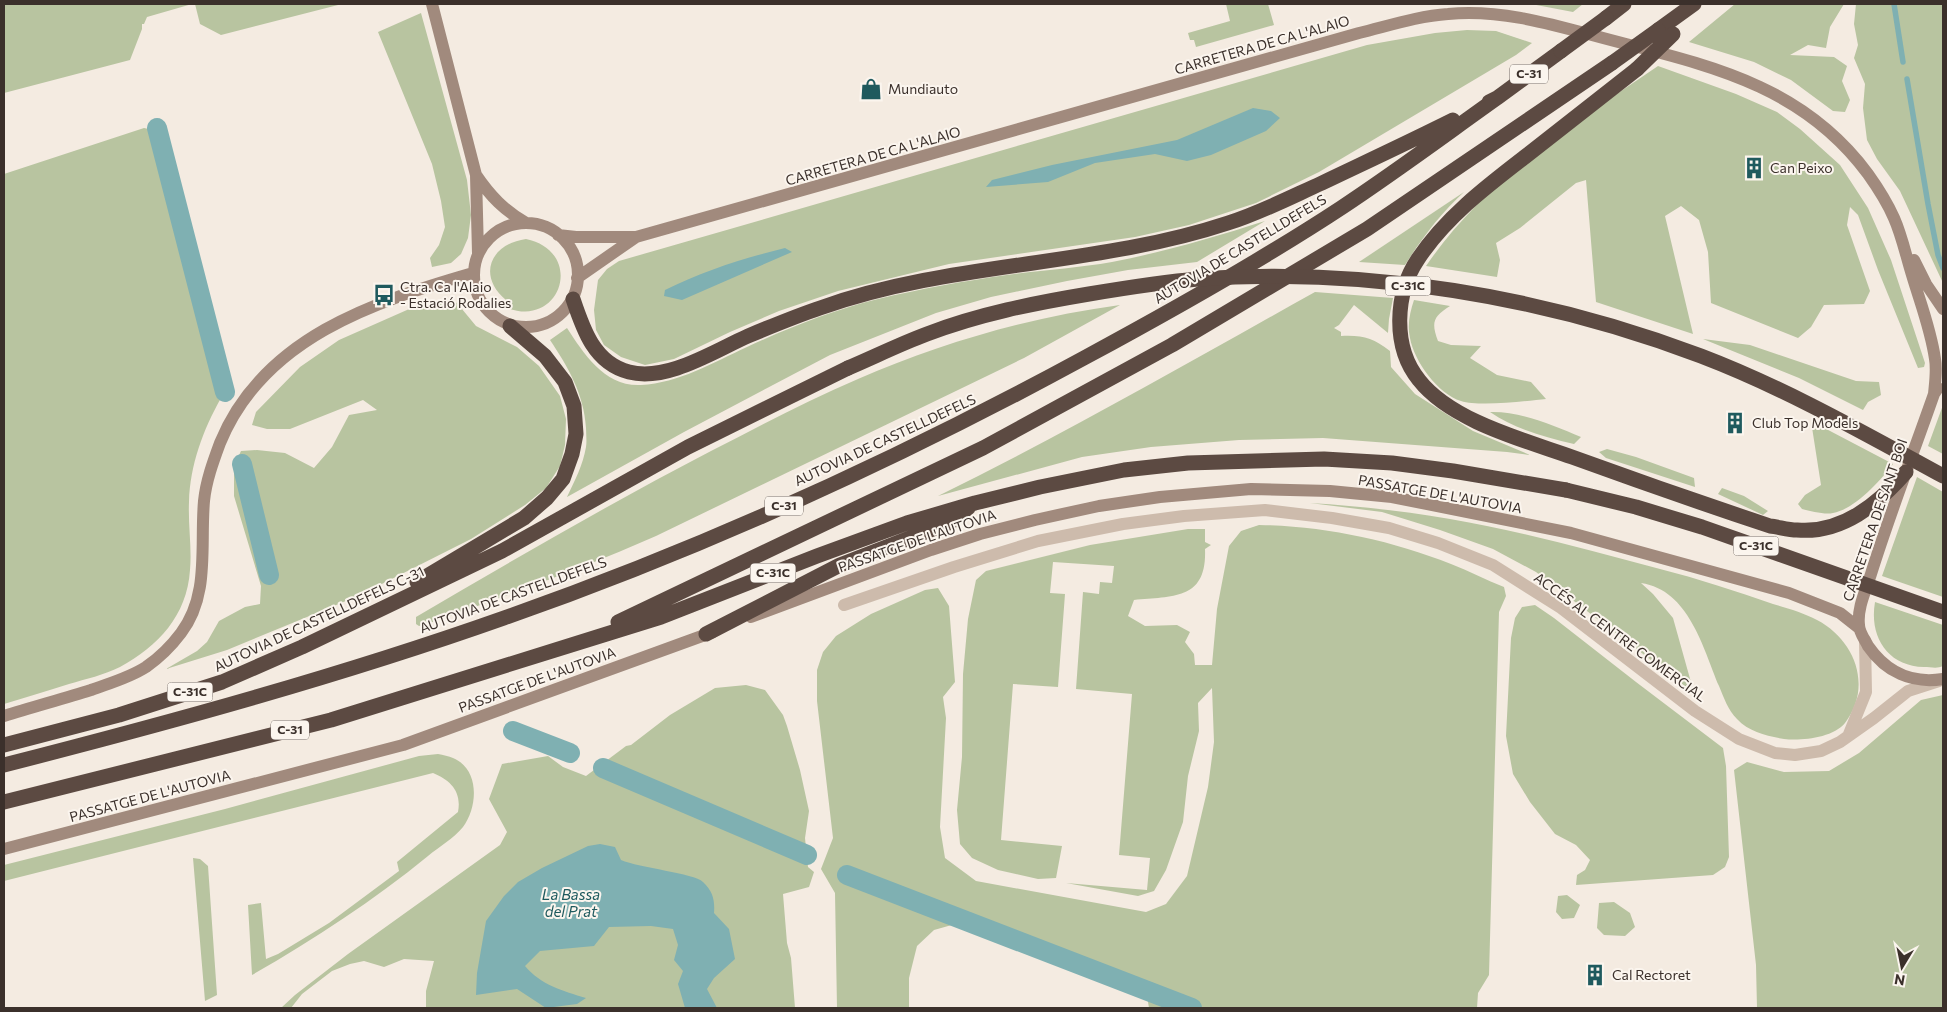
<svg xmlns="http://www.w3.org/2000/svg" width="1947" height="1012" viewBox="0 0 1947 1012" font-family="Commissioner,sans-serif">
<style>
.green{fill:#b8c4a0}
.water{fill:#7fb0b2}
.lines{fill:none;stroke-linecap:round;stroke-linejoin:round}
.stream{stroke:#7fb0b2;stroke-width:5.5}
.canal{stroke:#7fb0b2;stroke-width:20}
.street{stroke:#cdbbac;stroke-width:12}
.secondary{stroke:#a18a7d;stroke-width:12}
.highway{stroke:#5c4a42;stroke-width:15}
.highway-bridge{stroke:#5c4a42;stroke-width:15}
.labels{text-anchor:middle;stroke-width:4;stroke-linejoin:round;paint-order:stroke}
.shield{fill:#fbf5ee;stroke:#756b66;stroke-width:1}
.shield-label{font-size:12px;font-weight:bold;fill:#3b302b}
.street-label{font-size:14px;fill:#3b302b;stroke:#fbf5ee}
.poi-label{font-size:14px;fill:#3b302b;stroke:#fbf5ee;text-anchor:start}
.water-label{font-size:15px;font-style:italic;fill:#1f5a5e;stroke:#fbf5ee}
</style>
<rect width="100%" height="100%" fill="#f4ebe1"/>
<path class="green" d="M4,4H192L147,17L144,24H142V29L130,60L4,93Z
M195,4H342L221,35L200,24Z
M1226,4H1268L1274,25L1196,47L1194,40H1190L1188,33L1230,21Z
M1531,4H1583L1573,12Z
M1735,4H1844L1830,27L1826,48L1808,45L1790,55L1834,57L1847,66L1842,81L1850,100L1845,112L1833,111L1791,80L1754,62L1689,42Z
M1856,4H1943V283L1900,191L1877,159L1867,140L1863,108L1865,84L1854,58L1858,45L1854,24Z
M421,13L467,180L471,215L468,238L461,254L451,263L432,267L430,258L439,245L445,227L441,201L432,164L378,32Z
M1467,30L1496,31L1532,43L1516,55L1319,172L1256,203L1189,225L1135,237L949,264L838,291L779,311L730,332L674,359L645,365L621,357L604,345L596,330L594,310L598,280L607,269L619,261L1367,45L1435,33Z
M1658,66L1736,94L1777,112L1800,129L1840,165L1868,208L1891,260L1925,363L1924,367L1918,368L1878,270L1858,215L1850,207L1847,225L1870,291L1864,304L1824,305L1811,327L1798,338L1711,303L1708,252L1699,220L1681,206L1665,216L1693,334L1596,302L1586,180L1576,183L1520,228L1496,243L1500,260L1497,277L1426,266C1484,181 1574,123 1658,66Z
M144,128L153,130L221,398C203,430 190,465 189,502C188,525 192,548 190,570C187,616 158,646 120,667C104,675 86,679 69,684C48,691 26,697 4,704V174Z
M1464,192C1440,214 1422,238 1405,265L1359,262Z
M1265,221L1197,262L1128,270L1067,281L991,297L936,313L830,355L684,432L567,497C575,480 583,465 586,447C587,441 586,434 586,428C584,394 568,367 550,340L567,328C584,354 605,387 641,385C679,383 712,363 747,347C788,328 833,310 878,299C920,289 964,281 1007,275C1042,270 1078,268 1112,262C1164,252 1215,237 1265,221Z
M526,239C587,252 560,333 503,306L506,300C477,276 490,244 526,239Z
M1315,292L1393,298L1389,319L1388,333L1354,305L1339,325L1334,328L1341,332V336C1363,335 1373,338 1390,351L1391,367L1415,394L1473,431L1530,455L1507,452L1323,438L1239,440L1151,447L1082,457L938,496C1066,433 1190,362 1315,292Z
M440,300H450L457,303L476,326L517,347L539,366L560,396L566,419L565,445L560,466L546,488L525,505L471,539L358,596L227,650L166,669L197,651L207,642L219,621L245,607L260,604L261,586L234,496V466L241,451L257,450L285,453L314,468L332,447L349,415L377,410L363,400L290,429H267L252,425L256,412L300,367L339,340L416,306Z
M1414,300L1450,306C1433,317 1431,322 1438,341L1451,345L1481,346L1470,358L1497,375L1531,382L1546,399C1526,401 1480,407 1461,401C1438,394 1414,361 1410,338C1407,325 1410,312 1414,300Z
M1120,305L1024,358L656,536C581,569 504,597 427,624L419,626L416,624V617C513,560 611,503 711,451C760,426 808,400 858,379C941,343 1030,317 1120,305Z
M1703,339L1750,345L1856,381L1879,382L1881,395L1868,402L1863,410L1799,378Z
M1943,405V454L1928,446Z
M1490,412C1520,411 1553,425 1581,437L1574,444C1544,437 1515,429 1490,412Z
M1811,421L1893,464C1880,481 1855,509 1833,513C1825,515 1811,511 1802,509L1798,504L1805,495L1821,485Z
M1607,449L1636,457L1694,478L1695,487L1606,458L1599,452Z
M1917,477L1943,492V597L1882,576Z
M1722,488L1744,496L1768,511L1763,515L1718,494Z
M1310,503C1357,506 1404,511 1450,519C1521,531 1591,551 1660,569C1699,579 1736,591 1773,604C1787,608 1804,613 1817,620C1855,640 1873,686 1845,723C1833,738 1801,741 1784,739C1767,736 1749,732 1737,719C1728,710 1724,698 1719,686C1703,648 1689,590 1641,583L1653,594L1673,618L1694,693L1536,572L1493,549L1440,530L1382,512Z
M1259,525C1324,526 1390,540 1451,564C1469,571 1486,580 1504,587L1506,596L1499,612L1489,975L1478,993L1477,1008H1149L1146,990L966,921L934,930L917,946L909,978V1008H837L835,893L821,869L833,838L817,701V670L823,652L836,636L871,614L925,590L938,588L949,606L955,682L943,697L946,718L940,827L945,858L976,881L1146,912L1166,904L1187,876L1208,787L1214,742L1212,688L1198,703L1199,731L1188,776L1183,822L1166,870L1154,891L1138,896L1066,883L1147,890L1150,858L1119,855L1132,694L1076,689L1083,592L1099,594L1100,582L1112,583L1114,566L1053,562L1050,593L1065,594L1058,687L1013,684L1001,840L1062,846L1056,878L1038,879L998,870L972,858L960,844L957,810L962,757L963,674L968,619L976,580L986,571L1090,545L1188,529H1205V542L1211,545L1205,549C1207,600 1174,596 1134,600L1128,616L1145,626L1177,625L1190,632L1185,642L1194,654L1195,665H1212L1217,609L1229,546L1241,531Z
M1875,602L1943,625V666C1937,669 1931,667 1924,667C1887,666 1869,636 1875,602Z
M1535,605L1554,618L1636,682L1723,748L1726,766L1729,857L1725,867L1713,875L1576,885L1577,875L1585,870L1590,860L1576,845L1555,834L1530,802L1513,774L1506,736L1511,638L1515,618L1522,607Z
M746,685L765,690L783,715L787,726L800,770L809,811L805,838L808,867L814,872L809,887L783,894L787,943L791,958L795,1008H426V991L434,961L404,959L384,967L364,961L350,964L332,971L302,994L291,1008H281L295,995L348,954L500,845L507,832L489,799L502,764L548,756L563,767L586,776L626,746L631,745L670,715L715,688Z
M1943,695V1008H1757L1756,965L1734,770L1747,762L1784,772L1829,771L1859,753L1921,700Z
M438,754C443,755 449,756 453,758C480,769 478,807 463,827C454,838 439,847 428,856C373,901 313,940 252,975L248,905L261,903L266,959L278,954L329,923L399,871L397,862L458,812C462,791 450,780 433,773L4,881V865L225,809L419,756Z
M193,858L200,859L208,866L217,995L205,1001Z
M1567,895L1580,905L1574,918L1562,919L1556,912L1558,896Z
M1614,902L1630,913L1635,927L1625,936L1604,935L1597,928L1599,903Z"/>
<path class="water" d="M1253,108L1271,111L1280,118L1266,131L1211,155L1187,161L1155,154L1095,163L1048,182L986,187L992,180L1052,165L1177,140Z
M785,248L792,252L682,300L664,296L665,290C703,271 744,258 785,248Z
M600,844L615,847L621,860C639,868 694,873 703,882C713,891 715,901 714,913L729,929L735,959L714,978L707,989L717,1008H685L678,984L683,971L674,960L678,945L673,929L651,926L609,927L594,946L540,951L525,966C541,985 563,991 586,998L577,1004L546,1008L517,989L476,995L477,973L486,921L504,896L518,882L542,868L588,846Z"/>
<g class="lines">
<path class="stream" d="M1894,4L1903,62
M1907,79L1928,204L1938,255L1943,268"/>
<path class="canal" d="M157,128L225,392
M242,464L269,575
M513,731L570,753
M603,768L807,855
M847,875L1192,1008"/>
<path class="street" d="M844,605L954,567L1038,541L1123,524L1184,516L1265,510L1332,518L1389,528L1438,543L1493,565L1561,608L1695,711L1739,739L1775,753L1795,755L1821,751L1840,742L1874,718L1908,691L1939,681
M1849,734L1866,692L1865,640"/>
<path class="secondary" d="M432,4L476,175L478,253
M476,175C491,197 504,210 526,223
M474 275a52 52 0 1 1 104 0a52 52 0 1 1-104 0Z
M558,235L576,237H636L1359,33C1388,26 1418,16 1448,14C1509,8 1569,30 1626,44C1721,68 1807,91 1868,174C1878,188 1887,202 1894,218C1902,236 1906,256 1912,275C1920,302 1931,330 1935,359C1937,370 1935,383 1934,394
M1914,260L1926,284L1943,309
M577,278L636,237
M1938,388L1934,394C1913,454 1890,513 1871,574C1866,590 1857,608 1859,625C1859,632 1865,640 1868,646C1886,672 1912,684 1943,679
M751,617L931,550L980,534L1035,520L1099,506L1160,497L1251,489L1330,491L1392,497L1571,533L1789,593L1840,613L1859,628
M4,716C33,707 62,699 91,690C110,683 129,678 146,667C159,658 172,645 181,633C210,595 200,546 204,501C206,481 213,462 220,443C263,338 373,302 473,273
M4,849L403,745L713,632"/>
<path class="highway" d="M1606,18L1624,4
M1658,30L1694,4
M1637,69C1600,98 1563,127 1526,156C1487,186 1446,217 1418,259C1395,293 1392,347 1419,380C1451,421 1524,440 1572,457C1638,481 1704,504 1770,526C1779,527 1788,530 1797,530C1842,534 1878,504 1906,472
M1489,102L1497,98L1561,51
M573,299C583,329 594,363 629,372C667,382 714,351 748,336C772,326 796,316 820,308C952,261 1095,267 1228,223C1260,213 1291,197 1322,183C1366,162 1409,142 1453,120
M417,582L524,518L547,498L563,479L572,454L576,434L574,406L565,382L545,356L510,326
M618,622L983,448L1172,345L1367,229L1612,63
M706,634L840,565L951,522L968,508
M4,745L119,715L222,682L302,647L502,551L688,447L848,368
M4,765C172,722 340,676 504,618C704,548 898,459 1084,358C1171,311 1259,262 1341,208C1394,173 1445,135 1497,98
M4,802L331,720L661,617L817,556L907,523L975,503L1040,487L1124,470L1188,463L1324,459L1392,463L1453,471L1566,490"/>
<path class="highway-bridge" d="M1561,51L1606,18
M1612,63L1658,30
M1637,69L1673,34
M848,368C874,357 900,344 927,334C979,314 1035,303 1089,294C1125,288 1161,282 1198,279C1367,267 1543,296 1701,356C1785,388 1864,433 1943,476
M1566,490L1636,507L1702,527L1943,612"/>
</g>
<defs>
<g id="shop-bare" transform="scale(1.725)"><path d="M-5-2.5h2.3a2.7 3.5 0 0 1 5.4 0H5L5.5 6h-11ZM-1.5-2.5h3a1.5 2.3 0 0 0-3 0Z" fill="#1f5a5e" stroke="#fbf5ee" stroke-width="2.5" paint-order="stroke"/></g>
<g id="building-bare" transform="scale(1.725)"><path d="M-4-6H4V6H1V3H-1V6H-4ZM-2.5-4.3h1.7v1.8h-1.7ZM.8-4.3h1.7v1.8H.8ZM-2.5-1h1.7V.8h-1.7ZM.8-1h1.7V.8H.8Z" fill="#1f5a5e" stroke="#fbf5ee" stroke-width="2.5" paint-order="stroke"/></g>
<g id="bus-bare" transform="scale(1.725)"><path d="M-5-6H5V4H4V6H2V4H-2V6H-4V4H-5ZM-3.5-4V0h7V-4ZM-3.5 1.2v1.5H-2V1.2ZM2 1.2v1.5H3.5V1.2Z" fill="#1f5a5e" stroke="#fbf5ee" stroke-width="2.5" paint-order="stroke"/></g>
</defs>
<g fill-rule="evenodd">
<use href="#shop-bare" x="871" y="89"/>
<use href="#building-bare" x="1754" y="168"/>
<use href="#bus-bare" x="384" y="295"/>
<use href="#building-bare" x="1735" y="423"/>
<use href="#building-bare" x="1595" y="975"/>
</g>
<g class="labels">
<g class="shield">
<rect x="1510" y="64.5" width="38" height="19" rx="4"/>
<rect x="1385.5" y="276.5" width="45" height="19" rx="4"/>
<rect x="765" y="496.5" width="38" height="19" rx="4"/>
<rect x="1733.5" y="536.5" width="45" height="19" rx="4"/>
<rect x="750.5" y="563.5" width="45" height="19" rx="4"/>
<rect x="167.5" y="682.5" width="45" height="19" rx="4"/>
<rect x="271" y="720.5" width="38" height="19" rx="4"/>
</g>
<g class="shield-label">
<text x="1529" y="78">C-31</text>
<text x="1408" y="290">C-31C</text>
<text x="784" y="510">C-31</text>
<text x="1756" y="550">C-31C</text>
<text x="773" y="577">C-31C</text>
<text x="190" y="696">C-31C</text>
<text x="290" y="734">C-31</text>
</g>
<g class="street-label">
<text transform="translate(1262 45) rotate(-16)" y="5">CARRETERA DE CA L'ALAIO</text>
<text transform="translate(873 156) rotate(-16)" y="5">CARRETERA DE CA L'ALAIO</text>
<text transform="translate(1240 249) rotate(-31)" y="5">AUTOVIA DE CASTELLDEFELS</text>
<text transform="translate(885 440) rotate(-25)" y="5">AUTOVIA DE CASTELLDEFELS</text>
<text transform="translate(1440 494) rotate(10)" y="5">PASSATGE DE L'AUTOVIA</text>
<text transform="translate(1875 520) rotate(-71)" y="5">CARRETERA DE SANT BOI</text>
<text transform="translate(917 541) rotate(-19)" y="5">PASSATGE DE L'AUTOVIA</text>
<text transform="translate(513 595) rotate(-20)" y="5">AUTOVIA DE CASTELLDEFELS</text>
<text transform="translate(319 619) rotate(-25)" y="5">AUTOVIA DE CASTELLDEFELS C-31</text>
<text transform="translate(1620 637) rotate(36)" y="5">ACCÉS AL CENTRE COMERCIAL</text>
<text transform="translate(537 680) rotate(-20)" y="5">PASSATGE DE L'AUTOVIA</text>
<text transform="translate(150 796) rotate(-15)" y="5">PASSATGE DE L'AUTOVIA</text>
</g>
<g class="poi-label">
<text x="888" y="94">Mundiauto</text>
<text x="1770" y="173">Can Peixo</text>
<text x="400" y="292">Ctra. Ca l'Alaio<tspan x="400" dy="16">- Estació Rodalies</tspan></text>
<text x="1752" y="428">Club Top Models</text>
<text x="1612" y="980">Cal Rectoret</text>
</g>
<g class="water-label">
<text x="571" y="900">La Bassa<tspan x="571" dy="17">del Prat</tspan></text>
</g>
</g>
<rect width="1947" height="1012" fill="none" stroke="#3b302b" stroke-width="10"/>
<g transform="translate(1902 967) rotate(190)" stroke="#fbf5ee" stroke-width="4" paint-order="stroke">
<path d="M0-4L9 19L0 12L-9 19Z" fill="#3b302b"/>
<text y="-8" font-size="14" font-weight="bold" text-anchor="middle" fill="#3b302b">N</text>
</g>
</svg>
